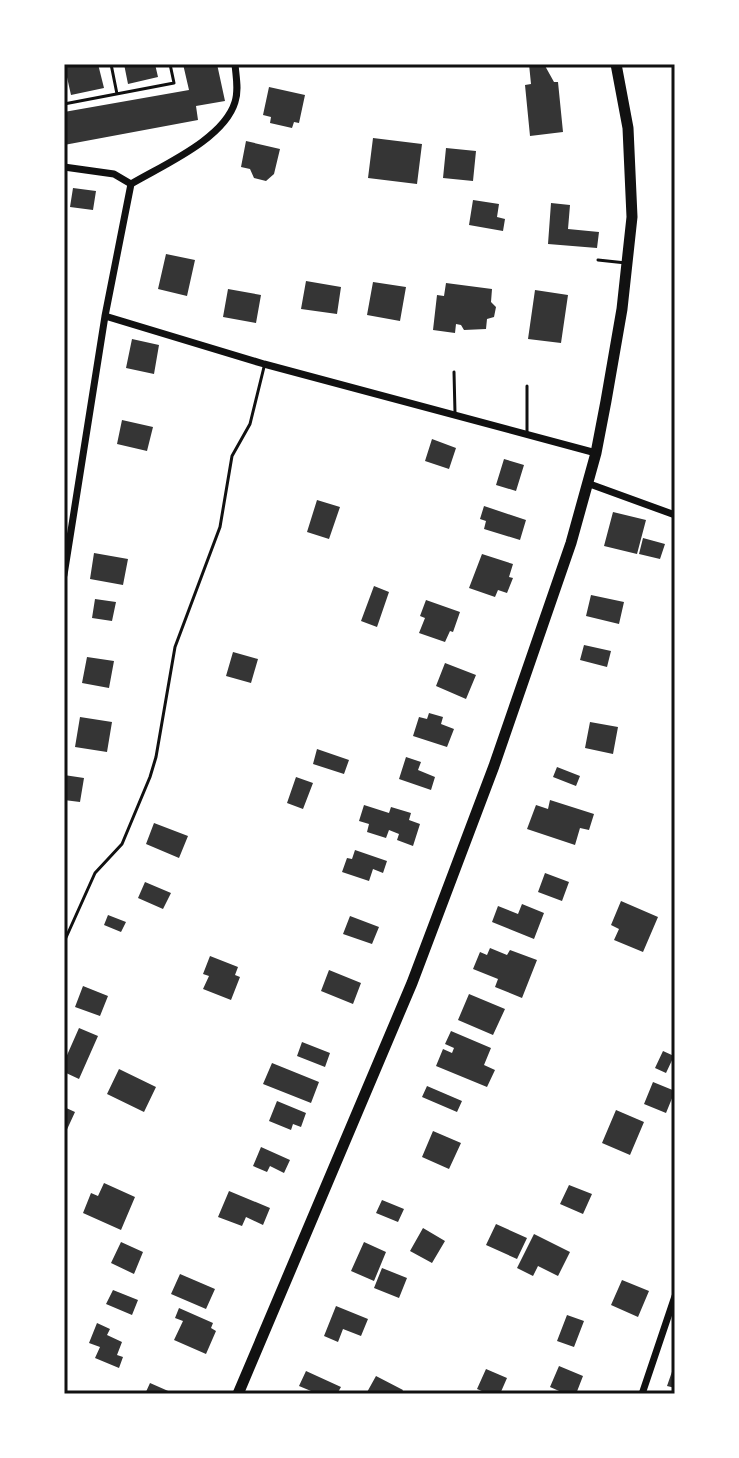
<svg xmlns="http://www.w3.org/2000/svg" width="739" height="1458" viewBox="0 0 739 1458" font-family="'PT Sans Narrow',sans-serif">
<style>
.building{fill:#353535}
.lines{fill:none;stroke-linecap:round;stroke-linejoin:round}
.service{stroke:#111;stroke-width:3}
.minor{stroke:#111;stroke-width:7}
.primary{stroke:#111;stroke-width:11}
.neatline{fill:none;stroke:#111;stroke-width:3}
</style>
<rect width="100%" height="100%" fill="#fff"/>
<path class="building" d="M64,64H98L104,88L71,95Z
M124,64H155L158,77L128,84Z
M183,64H217L225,101L196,106L198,120L64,145V112L189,90Z
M529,64H544L554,82H558L563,132L530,136L525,85L531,84Z
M269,87L305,95L299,123L294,122L292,128L270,123L271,117L263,115Z
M373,138L422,144L417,184L368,178Z
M246,141L280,149L274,174L266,181L254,178L250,169L241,167Z
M446,148L476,151L473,181L443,178Z
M73,188L96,191L93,210L70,207Z
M473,200L499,204L497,217L505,219L503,231L469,225Z
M551,203L570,205L568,229L599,232L597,248L548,244Z
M166,254L195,260L187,296L158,289Z
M306,281L341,287L337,314L301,309Z
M373,282L406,287L400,321L367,315Z
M446,283L492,289L491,302L496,307L494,317L487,319L486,329L464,330L461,325L456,324L455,333L433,330L437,295L444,296Z
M228,289L261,295L256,323L223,317Z
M535,290L568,295L561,343L528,339Z
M132,339L159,345L154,374L126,368Z
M122,420L153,427L147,451L117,444Z
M432,439L456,448L449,469L425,461Z
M504,459L524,465L516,491L496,485Z
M317,500L340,507L329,539L307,532Z
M484,506L526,520L520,540L484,529L486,521L480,519Z
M613,512L646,520L637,554L604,546Z
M643,538L665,544L660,559L639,554Z
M94,553L128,559L123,585L90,579Z
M482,554L513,564L509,577L513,578L507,593L498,590L495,597L469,588Z
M374,586L389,592L377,627L361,621Z
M591,595L624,602L619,624L586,616Z
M95,599L116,602L112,621L92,618Z
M426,600L460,612L453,632L450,631L445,642L419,633L425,618L420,616Z
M584,645L611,651L607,667L580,660Z
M233,652L258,659L251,683L226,676Z
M87,657L114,661L109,688L82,683Z
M445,663L476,675L466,699L436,686Z
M429,713L443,717L441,724L454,729L447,747L413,736L419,717L427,719Z
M80,717L112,722L107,752L75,747Z
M590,722L618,727L613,754L585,748Z
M317,749L349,760L344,774L313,764Z
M406,757L421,762L418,770L435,777L431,790L399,779Z
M557,767L580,776L576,786L553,777Z
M64,775L84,778L80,802L64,800Z
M296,777L313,783L303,809L287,803Z
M550,800L594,814L589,830L580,828L575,845L527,829L536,805L548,809Z
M364,805L389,813L391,807L411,813L409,820L420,824L413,846L397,840L399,834L389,830L386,838L367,832L369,824L359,821Z
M154,823L188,836L179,858L146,844Z
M355,850L387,861L383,873L373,869L369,881L342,872L347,858L352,859Z
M545,873L569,882L562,901L538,892Z
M145,882L171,893L163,909L138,898Z
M621,901L658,917L643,952L614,940L619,929L611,925Z
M522,904L544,913L534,939L492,922L498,906L518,914Z
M108,915L126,922L121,932L104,925Z
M350,916L379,927L372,944L343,934Z
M490,948L507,955L510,950L537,960L522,998L495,987L498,979L473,969L480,952L487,955Z
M210,956L238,967L235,975L240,977L231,1000L203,989L209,976L203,974Z
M329,970L361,983L353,1004L321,991Z
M83,986L108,996L100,1016L75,1007Z
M469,994L505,1009L493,1035L458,1020Z
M79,1028L98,1036L79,1079L64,1072V1062Z
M451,1031L491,1048L484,1065L495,1070L487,1087L436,1066L443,1049L452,1053L454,1048L445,1044Z
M302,1042L330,1053L325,1067L297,1056Z
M663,1051L674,1056L666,1073L655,1068Z
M272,1063L319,1082L311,1103L263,1084Z
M119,1069L156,1087L144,1112L107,1094Z
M653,1082L675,1091L666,1113L644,1104Z
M427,1086L462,1101L457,1112L422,1097Z
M277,1101L306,1113L301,1127L293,1124L291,1130L269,1121Z
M64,1107L75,1112L64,1136Z
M616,1110L644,1122L630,1155L602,1143Z
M433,1131L461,1143L449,1169L422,1157Z
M261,1147L290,1160L284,1173L270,1166L267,1172L253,1166Z
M104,1183L135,1197L121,1230L83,1213L91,1193L98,1196Z
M569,1185L592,1194L583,1214L560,1204Z
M229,1191L270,1208L263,1225L246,1217L242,1226L218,1217Z
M382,1200L404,1209L398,1222L376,1213Z
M496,1224L527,1238L517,1259L486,1245Z
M423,1228L445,1241L432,1263L410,1251Z
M534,1234L570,1252L558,1276L538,1266L533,1276L517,1268Z
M121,1242L143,1252L134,1274L111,1263Z
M364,1242L386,1252L374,1281L351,1271Z
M382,1268L407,1278L399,1298L374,1288Z
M180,1274L215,1289L206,1309L171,1294Z
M622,1280L649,1291L638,1317L611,1305Z
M113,1290L138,1300L132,1315L106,1304Z
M336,1306L368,1319L361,1336L343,1329L338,1342L324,1336Z
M179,1308L213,1323L211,1328L216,1331L206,1354L174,1340L183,1321L175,1318Z
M567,1315L584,1321L574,1347L557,1341Z
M97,1323L110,1329L107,1335L122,1342L117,1355L123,1357L119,1368L95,1358L100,1347L89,1343Z
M675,1363V1388L667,1386Z
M559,1366L583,1376L576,1394H566L550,1387Z
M486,1369L507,1378L500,1394H489L477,1389Z
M306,1371L341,1387L337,1394H310L311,1391L299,1386Z
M376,1376L403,1390L401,1394H366Z
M150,1383L175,1394H145Z"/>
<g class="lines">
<path class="service" d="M111,64L117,94
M64,104L174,83L170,64
M598,260L626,263
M454,372L455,413
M527,434V386
M64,942L95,873L122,844L150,777L156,757L175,647L220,527L232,456L250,424L264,367"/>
<path class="minor" d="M64,167L114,174L131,184
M131,184C163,165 224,139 235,102C239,90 236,77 235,64
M105,316L264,364L596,453
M587,483L675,515
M64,575L105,316L131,184
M642,1394L675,1296"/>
<path class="primary" d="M238,1394L412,983L494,766L571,543L596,453L606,401L622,309L632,217L628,128L616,64"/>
</g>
<rect width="739" height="1458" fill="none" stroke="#ffffff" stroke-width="132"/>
<rect x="66" y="66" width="607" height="1326" class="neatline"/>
</svg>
